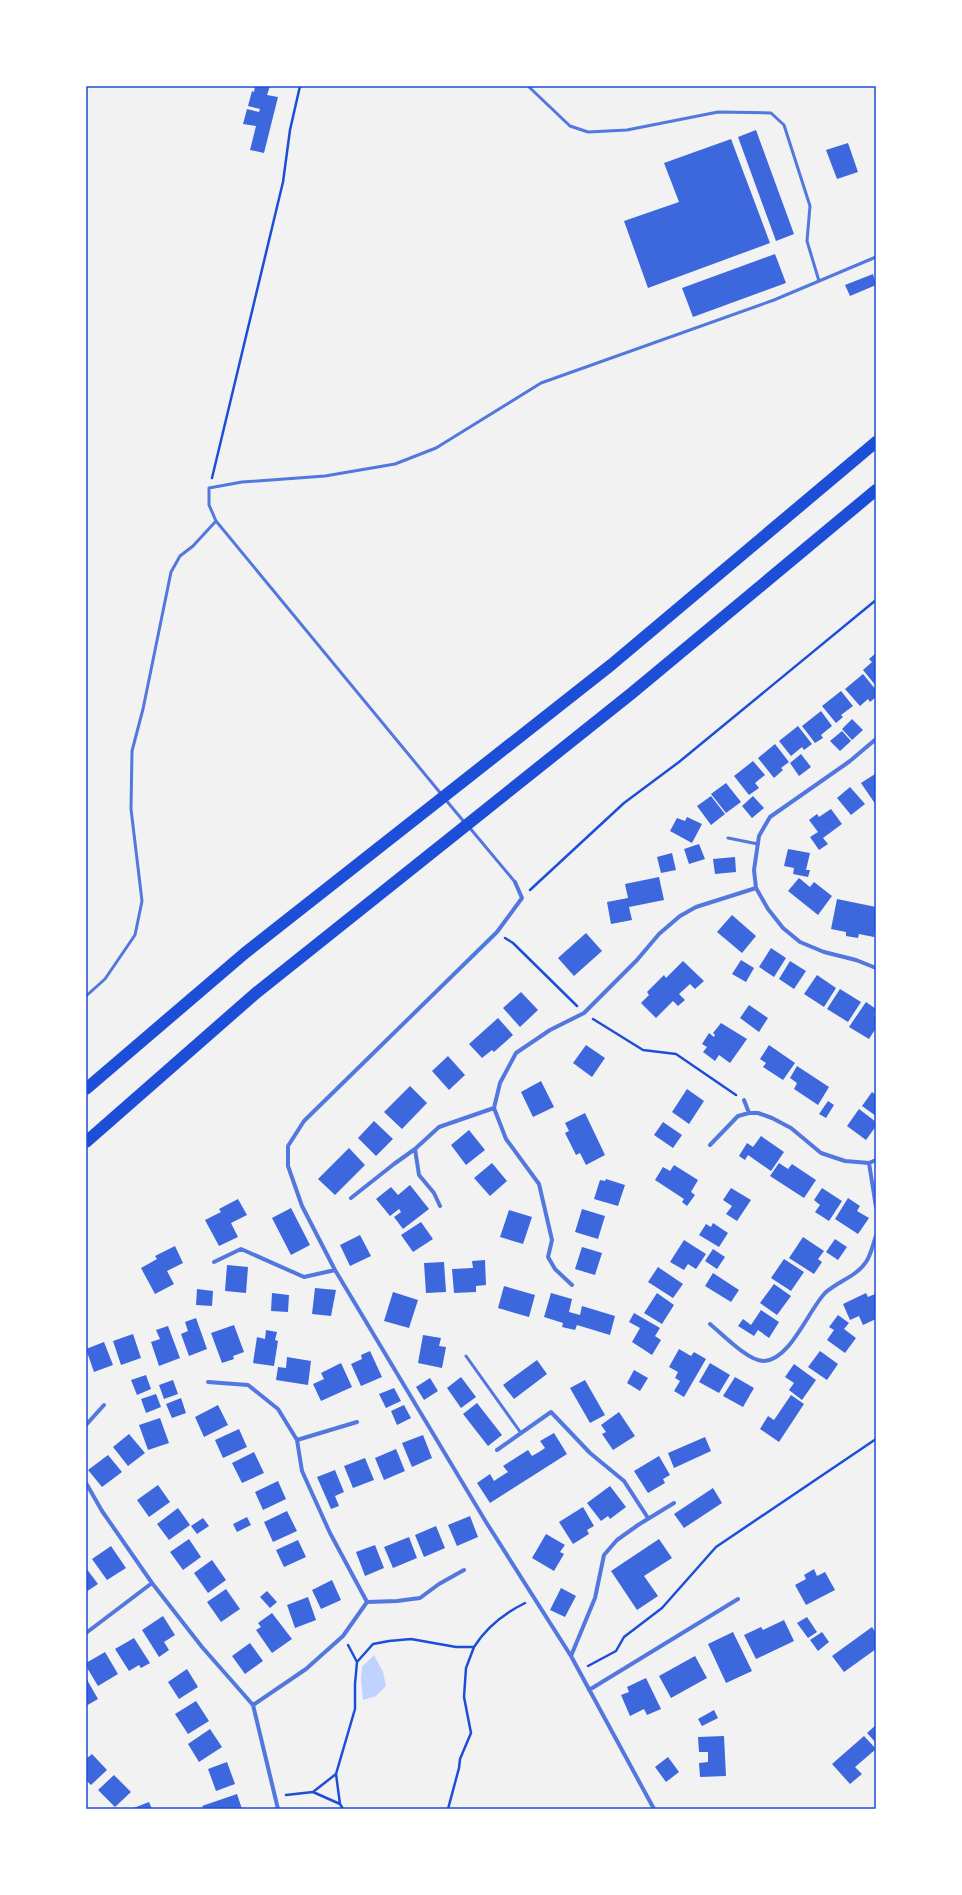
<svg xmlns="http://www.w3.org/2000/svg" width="962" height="1895" viewBox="0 0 962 1895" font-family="'Zilla Slab',serif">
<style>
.water{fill:#bfd3fe}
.building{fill:#3d67dc}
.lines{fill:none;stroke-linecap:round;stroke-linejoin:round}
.path{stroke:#1d4ed8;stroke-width:2.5}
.service{stroke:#5277de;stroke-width:3}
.minor{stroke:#5277de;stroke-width:4}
.motorway{stroke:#1d4ed8;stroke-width:12}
.neatline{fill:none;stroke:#1d4ed8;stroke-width:1.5}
</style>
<rect width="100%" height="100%" fill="#f2f2f2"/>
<path class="water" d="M374,1655L383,1672L386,1686L376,1696L363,1700L361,1678L362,1667Z"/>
<path class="building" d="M255,86H270L267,95L278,97L264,153L250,150L256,126L243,124L247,109L259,112L260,109L248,106L252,91L254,92Z
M756,130L794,234L776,241L738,137Z
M731,139L770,243L648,288L624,221L679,202L664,163Z
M848,143L858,172L837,179L826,150Z
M775,254L786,283L693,317L682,288Z
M873,274L876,285L850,296L845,285Z
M876,653V686L863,670L872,662L869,659Z
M863,674L876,690V697L870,702L868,699L860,706L845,689Z
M841,691L853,706L841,715L843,717L836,723L822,706Z
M821,711L832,726L821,735L823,738L815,743L802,726Z
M852,719L863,730L852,740L842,729Z
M798,726L812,744L804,750L802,747L791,756L779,741Z
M842,731L851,741L840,751L830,741Z
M775,744L789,762L781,768L783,770L774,778L758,758Z
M801,754L811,767L799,776L790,763Z
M753,761L765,775L755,783L759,788L749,795L734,776Z
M875,774L876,775V805L861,783Z
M726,783L741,802L726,813L711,794Z
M850,787L865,804L851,815L837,798Z
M711,796L725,814L711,825L697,806Z
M753,796L764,808L752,818L742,806Z
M831,809L842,824L823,838L828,844L819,850L810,837L818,832L809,820L817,814L819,817Z
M687,817L702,824L692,843L670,831L677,818L685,821Z
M699,844L705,859L689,864L684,849Z
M788,849L810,853L806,870H810L808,877L793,874L794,868L784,866Z
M672,853L676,870L661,873L657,857Z
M735,857L736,872L715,874L713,859Z
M659,877L664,900L629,907L632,920L611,924L607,902L628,898L625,884Z
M799,878L810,887L814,882L832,896L818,915L788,891Z
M837,899L876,907V927L874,937L859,934L858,938L846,936V932L831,929Z
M732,915L756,936L742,953L717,932Z
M586,933L602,951L574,976L558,958Z
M771,948L786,958L774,977L759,967Z
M741,960L754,968L746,982L732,974Z
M683,961L704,981L695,989L690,984L679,994L685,1000L678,1006L673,1001L656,1018L641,1003L649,995L647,992L664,975L666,978Z
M790,961L806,971L794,989L779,979Z
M817,975L836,988L824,1007L804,994Z
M840,989L861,1002L848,1022L827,1009Z
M521,992L538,1010L520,1027L503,1008Z
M866,1002L876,1009L874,1015L876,1016V1028L869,1039L849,1027Z
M749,1005L768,1018L759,1032L740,1018Z
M498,1018L513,1035L494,1052L492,1050L482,1058L469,1044Z
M721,1023L747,1039L730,1063L719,1055L715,1061L703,1052L707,1047L702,1044L709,1033L714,1037L715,1035L713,1033Z
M586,1045L605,1058L592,1077L573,1063Z
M769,1045L795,1063L783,1080L763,1067L766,1063L760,1059Z
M448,1056L465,1075L449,1090L432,1071Z
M797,1066L829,1087L818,1105L794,1089L797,1083L790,1078Z
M541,1081L554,1107L533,1117L521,1092Z
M410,1086L427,1103L402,1129L384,1112Z
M687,1089L704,1101L689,1124L672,1112Z
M872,1092L876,1095V1116L862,1106Z
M828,1101L834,1105L826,1118L819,1114Z
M859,1109L876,1122V1126L866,1140L847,1126Z
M585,1113L605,1155L586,1165L580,1153L576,1155L565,1133L569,1131L565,1123Z
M374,1121L393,1139L376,1156L358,1138Z
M663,1122L682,1135L673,1148L654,1135Z
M469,1130L485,1150L466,1165L451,1145Z
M761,1136L784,1152L771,1171L748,1155L745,1160L739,1156L747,1143L753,1147Z
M349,1148L365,1165L335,1195L318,1179Z
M492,1163L507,1181L490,1196L474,1178Z
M779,1163L788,1169L792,1164L816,1180L804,1198L770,1176Z
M674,1165L698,1180L691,1192L695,1195L687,1206L682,1202L684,1199L655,1180L663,1167L670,1171Z
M606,1179L625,1185L618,1206L594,1199L600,1180L605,1181Z
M410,1185L429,1209L403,1229L394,1217L401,1212L399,1209L390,1216L376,1199L391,1187L398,1195Z
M731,1188L751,1200L737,1221L726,1214L732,1206L723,1200Z
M822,1188L842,1201L829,1221L815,1212L820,1205L814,1200Z
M848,1198L860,1206L857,1211L869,1218L858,1234L835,1219Z
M238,1199L247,1215L231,1223L238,1237L219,1246L205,1220L221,1212L219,1209Z
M291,1208L310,1245L291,1255L272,1218Z
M582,1209L605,1216L598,1239L575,1232Z
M509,1210L532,1217L523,1244L500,1237Z
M421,1222L433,1239L413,1252L401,1235Z
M713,1223L728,1233L719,1247L699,1235L706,1224L711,1227Z
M360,1235L371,1256L350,1266L340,1245Z
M803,1237L824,1251L818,1259L822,1262L814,1274L789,1258Z
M835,1239L847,1247L838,1260L826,1252Z
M684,1240L706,1254L696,1269L688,1264L684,1270L670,1262Z
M175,1246L183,1263L167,1271L174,1284L155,1294L141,1268L157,1259L155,1256Z
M582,1247L602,1253L595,1275L575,1269Z
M713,1249L725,1257L717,1269L705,1261Z
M784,1259L804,1272L791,1291L771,1278Z
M485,1260L486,1285L476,1286V1292L454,1293L452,1269L473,1268L472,1261Z
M444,1262L446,1292L426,1293L424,1263Z
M227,1265L248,1267L246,1293L225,1291Z
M658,1267L683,1284L673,1298L648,1282Z
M713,1273L739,1290L731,1302L705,1286Z
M774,1284L791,1296L777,1315L760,1303Z
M504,1286L535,1295L529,1317L498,1308Z
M315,1288L336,1290L331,1316L312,1314Z
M197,1289L213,1291L212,1306L196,1305Z
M393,1292L418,1300L409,1328L384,1321Z
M272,1293L289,1295L288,1312L271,1311Z
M551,1293L572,1299L569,1312L580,1315L582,1306L615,1316L610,1335L577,1325L575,1330L562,1327L563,1323L544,1317Z
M657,1293L674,1305L662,1324L644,1313Z
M866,1293L868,1297L875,1294L876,1296V1319L863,1325L859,1316L850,1320L843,1304Z
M761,1310L779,1322L769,1338L758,1330L754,1336L738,1326L743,1319L751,1325Z
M634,1313L660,1328L655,1336L661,1340L652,1355L632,1342L640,1328L629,1322Z
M838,1315L849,1323L844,1329L856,1338L845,1353L827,1340L834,1330L829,1327Z
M196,1318L207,1349L189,1356L181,1334L188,1331L185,1322Z
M234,1325L244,1352L233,1356L234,1359L222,1363L211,1333Z
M168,1326L180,1358L159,1366L151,1342L160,1339L156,1330Z
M266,1330L277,1332L275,1340L278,1341L274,1366L253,1363L257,1337L265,1339Z
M133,1334L141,1358L121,1365L113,1341Z
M423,1335L441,1338L439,1346L446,1347L442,1368L418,1363Z
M104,1342L113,1365L94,1372L86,1349Z
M679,1349L691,1356L694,1352L706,1359L684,1397L674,1391L680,1381L675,1378L678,1372L669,1367Z
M370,1351L382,1377L361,1386L351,1364L362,1359L361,1355Z
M820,1351L838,1364L827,1380L808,1367Z
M287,1357L311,1361L308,1385L276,1380L278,1367L286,1368Z
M537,1360L547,1374L514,1399L503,1385Z
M341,1363L352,1387L321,1401L313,1384L324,1379L321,1373Z
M710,1363L730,1375L719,1393L699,1382Z
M794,1364L816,1380L802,1400L789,1390L794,1383L785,1377Z
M634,1370L648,1378L640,1391L627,1383Z
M146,1375L151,1389L137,1395L131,1380Z
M461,1377L476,1397L461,1408L447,1388Z
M735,1377L754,1388L743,1407L723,1396Z
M430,1378L438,1391L424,1400L416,1387Z
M173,1380L178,1394L164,1399L159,1385Z
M585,1380L605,1415L590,1423L570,1388Z
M394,1388L401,1401L386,1408L379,1394Z
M156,1394L161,1407L146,1413L141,1399Z
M791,1395L804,1404L779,1442L760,1429L768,1416L774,1420Z
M181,1398L186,1413L172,1418L166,1404Z
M477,1403L502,1435L488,1446L463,1414Z
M218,1405L228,1425L204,1437L195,1417Z
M404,1405L411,1418L397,1425L391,1411Z
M619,1412L635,1436L613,1450L602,1434L606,1432L601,1425Z
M160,1418L169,1443L148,1450L139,1425Z
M239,1429L247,1447L223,1458L215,1440Z
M554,1433L567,1454L490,1503L477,1483L490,1474L494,1481L500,1477L508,1472L503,1466L528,1450L532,1456L539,1452L545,1448L540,1441Z
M129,1434L145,1453L128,1466L113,1447Z
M423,1435L432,1458L412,1467L402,1443Z
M705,1437L711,1451L674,1468L668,1453Z
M396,1449L405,1471L384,1480L375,1458Z
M254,1452L264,1473L242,1483L232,1463Z
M108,1455L122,1472L102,1487L88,1470Z
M659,1456L670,1475L663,1479L665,1483L648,1493L634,1471Z
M365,1458L374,1480L353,1488L344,1466Z
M335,1470L344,1492L335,1496L339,1506L331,1509L317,1477Z
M278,1481L286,1499L263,1510L255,1492Z
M158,1485L170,1502L149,1517L137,1500Z
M610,1486L626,1507L610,1519L608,1516L601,1521L587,1503Z
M713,1488L722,1503L684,1528L674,1514Z
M583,1507L594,1526L587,1530L589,1534L573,1544L559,1522Z
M178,1508L190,1525L169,1540L157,1524Z
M287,1511L297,1531L273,1542L264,1522Z
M470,1516L478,1537L457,1546L448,1525Z
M247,1517L251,1525L237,1532L233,1524Z
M203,1518L209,1526L197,1534L191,1526Z
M436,1526L445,1548L424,1557L415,1535Z
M546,1534L565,1545L560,1552L564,1554L554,1571L532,1558Z
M409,1537L417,1558L393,1568L384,1547Z
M189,1539L201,1557L183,1570L170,1552Z
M659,1539L672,1558L644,1576L658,1596L637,1610L611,1571Z
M298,1540L306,1557L284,1567L276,1550Z
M375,1545L384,1568L365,1576L356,1552Z
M111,1546L126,1568L107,1580L92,1559Z
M212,1560L226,1580L208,1593L194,1573Z
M86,1568L98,1584L86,1592Z
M814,1569L817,1576L825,1572L835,1590L806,1605L795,1585L806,1579L804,1575Z
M332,1580L341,1600L321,1609L312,1590Z
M561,1588L576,1596L565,1617L550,1610Z
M226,1589L240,1609L221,1622L207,1602Z
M267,1591L277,1602L270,1608L260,1597Z
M308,1597L316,1620L295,1628L287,1605Z
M272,1613L292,1639L272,1653L256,1630L261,1627L258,1623Z
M163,1616L175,1635L164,1642L169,1650L159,1657L142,1630Z
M807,1617L817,1632L808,1638L797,1623Z
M784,1620L794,1641L756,1659L744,1635L761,1627L763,1630Z
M872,1627L876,1633V1649L844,1672L832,1656Z
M733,1632L752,1671L726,1683L708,1644Z
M822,1632L829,1642L818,1651L810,1640Z
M134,1638L150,1663L141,1668L139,1665L129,1671L115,1649Z
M250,1643L263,1661L245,1674L232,1656Z
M105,1652L118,1674L98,1686L86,1666V1663Z
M695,1656L707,1678L671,1698L659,1676Z
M187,1669L198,1687L179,1699L168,1682Z
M86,1678L98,1699L86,1706Z
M646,1678L661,1709L647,1715L644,1709L630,1716L621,1695L629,1692L627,1687Z
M196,1701L209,1721L188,1734L175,1714Z
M714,1710L718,1718L702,1726L698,1719Z
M876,1725V1743L867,1733Z
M210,1729L222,1747L199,1762L188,1744Z
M724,1736L726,1776L700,1777L699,1763L708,1762V1752H699L698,1737Z
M864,1736L876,1749L855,1767L862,1774L850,1784L832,1764Z
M92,1754L107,1770L91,1785L86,1780V1759Z
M668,1757L679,1772L666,1782L655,1767Z
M227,1762L235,1784L216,1791L208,1769Z
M114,1775L131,1792L115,1807L98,1790Z
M237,1794L242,1809H204L202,1806Z
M149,1802L152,1809H131Z"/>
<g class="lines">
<path class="path" d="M212,478L283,182L290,130L300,86
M530,890L624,803L679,762L876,600
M505,938L513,943L577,1006
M593,1019L643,1050L676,1054L736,1095
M348,1645L357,1662
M588,1666L616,1651L624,1637L662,1608L716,1547L876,1439
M336,1774L340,1804
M313,1792L336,1774L355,1709V1684L357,1662L373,1644L389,1641L411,1639L456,1647H474C486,1628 505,1613 525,1603
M286,1795L313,1792L340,1804L343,1809
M448,1809L459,1768L460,1759L471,1733L464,1697L466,1668L474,1647"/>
<path class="service" d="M528,86L570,126L588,132L627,130L718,112L771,113L784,125L810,206L807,241L819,281
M442,795L216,521L209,505V488L242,482L325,476L395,464L436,448L541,383L774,300L876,257
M445,799L465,823
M469,827L515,882
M728,838L758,844
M86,996L105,979L135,935L142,901L131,809L132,751L143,709L171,572L180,556L193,546L216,521
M466,1356L521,1433"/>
<path class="minor" d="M876,739L850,761L770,817L759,836L754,870L756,888L768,909L783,928L800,942L824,952L856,960L876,968
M515,882L522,898L497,932L304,1121L288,1146V1166L302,1206L335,1270L486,1522L571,1656L654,1809
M744,1100L749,1113
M710,1145L738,1116L749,1113H758L772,1118L791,1128L821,1153L845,1161L869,1163L876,1160
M415,1149L419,1175L434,1193L440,1206
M869,1163L876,1207
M351,1198L394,1164L415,1149L439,1127L494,1108
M214,1262L241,1249L304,1277L335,1270
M572,1285L555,1269L548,1257L552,1240L539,1184L506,1139L494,1108L500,1083L516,1053L550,1030L584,1013L637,960L659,934L680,916L696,907L756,888
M710,1324C722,1334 749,1362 764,1361C790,1360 808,1311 825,1293C837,1282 857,1276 866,1262C871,1255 873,1244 876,1236
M208,1382L248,1385L278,1409L297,1440L302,1471L330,1533L367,1602
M86,1425L104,1405
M297,1440L357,1422
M497,1450L551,1412L590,1453L624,1481L648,1518
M86,1483L102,1511L152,1583L202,1647L253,1705L278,1809
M86,1633L152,1583
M571,1656L595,1598L604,1555L617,1540L638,1525L674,1503
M589,1690L738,1599
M253,1705L306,1669L343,1636L367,1602L397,1601L420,1598L439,1584L464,1570"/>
<path class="motorway" d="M86,1089L245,953L611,665L876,442
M86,1142L256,993L632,693L876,490"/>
</g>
<rect width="962" height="1895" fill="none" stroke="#ffffff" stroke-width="174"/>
<rect x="87" y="87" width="788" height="1721" class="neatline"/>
</svg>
